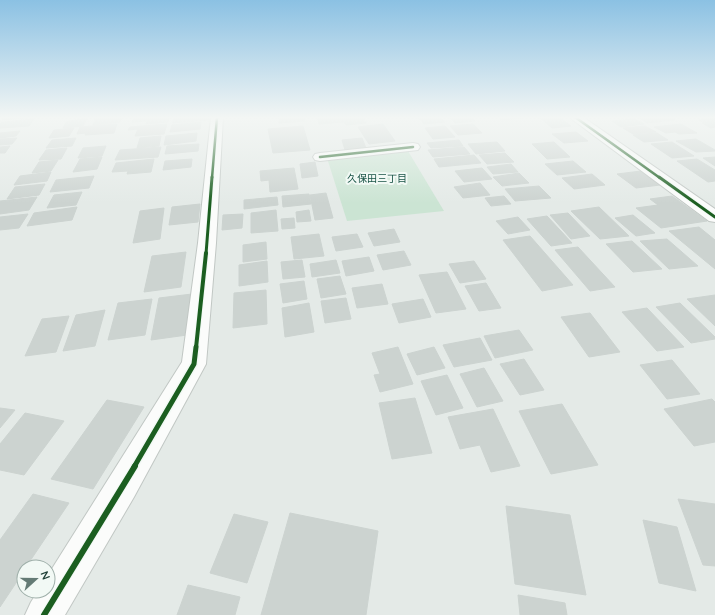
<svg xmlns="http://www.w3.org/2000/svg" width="715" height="615" viewBox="0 0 715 615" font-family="Quicksand,'Noto Sans JP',sans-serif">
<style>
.green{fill:#cbe4d3}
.building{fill:#ccd3d0;stroke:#ccd3d0}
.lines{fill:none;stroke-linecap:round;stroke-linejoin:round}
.street-casing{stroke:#c1c7c4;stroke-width:2}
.street{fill:#fbfcfb;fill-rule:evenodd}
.cycleway-far4-casing{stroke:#f2f9f5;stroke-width:4}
.cycleway-far3-casing{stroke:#f2f9f5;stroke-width:5}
.cycleway-far2-casing{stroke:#f2f9f5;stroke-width:6}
.cycleway-far1-casing{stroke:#f2f9f5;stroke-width:8}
.cycleway-casing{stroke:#f2f9f5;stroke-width:8}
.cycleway-far4{stroke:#1b5e20;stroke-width:2.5}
.cycleway-far3{stroke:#1b5e20;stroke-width:3}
.cycleway-far2{stroke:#1b5e20;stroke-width:4}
.cycleway-far1{stroke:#1b5e20;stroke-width:5}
.cycleway{stroke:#1b5e20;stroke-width:6}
.labels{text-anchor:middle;stroke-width:4;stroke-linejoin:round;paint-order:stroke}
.far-neighbourhood-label{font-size:10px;fill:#195346;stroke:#f2f9f5}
</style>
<rect width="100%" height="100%" fill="#e4eae7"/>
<path class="green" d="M408,151L444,211L347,221L327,158Z"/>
<path class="building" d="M5,117H32L2,120Z
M122,117L120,122L93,125L95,119Z
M134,117H169L168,122L146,124L147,121L132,122Z
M174,117H209V120L173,123Z
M279,117H304L305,121L279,123Z
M317,117H363L366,123L346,125L344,122L319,124Z
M418,117H440L445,122L424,124Z
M449,117H471L475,121L455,123Z
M498,117H521L522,118L501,120Z
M539,117H559L571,126L552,128Z
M638,117H669L675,120L647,123Z
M715,118V127L711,128L702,123H705L699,120Z
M34,119L29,126L0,128V124L2,122Z
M87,119L83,126L63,128L67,121Z
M635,119L644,124L621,127L612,121Z
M201,122L200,129L170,132L172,125Z
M117,124L114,133L85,135L86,133L77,134L80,127Z
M167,124L164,134L135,136L138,129L128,130L130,127Z
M383,124L395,141L369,144L358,127Z
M473,124L482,133L458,135L450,126Z
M681,124L697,133L679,134L675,132L666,133L654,127Z
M303,126L310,150L273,153L268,129Z
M445,126L455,137L433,139L425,128Z
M645,126L656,132L633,134L623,128Z
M74,128L69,136L49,138L54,130Z
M20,131L16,136L0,138V133Z
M576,132L588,141L564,143L552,134Z
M197,133L196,141L164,145L166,136Z
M657,133L668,140L644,142L633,135Z
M161,136L159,146L137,148L140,138Z
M17,138L12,144L0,145V139Z
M76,138L72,146L46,148L52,140Z
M362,138L366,148L345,150L342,140Z
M696,139L715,150V151L696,152L676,141Z
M459,140L463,146L431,148L427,143Z
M497,142L505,151L476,154L468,144Z
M554,142L570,157L547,159L532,144Z
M672,142L694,156L672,158L651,144Z
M199,144L198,151L165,154L167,146Z
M10,146L5,153H0V147Z
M106,146L102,156L78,158L83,148Z
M161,147L158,157L115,160L120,150Z
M464,147L470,154L433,157L428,150Z
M67,148L61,159L39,160L46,150Z
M505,153L514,162L487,164L479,155Z
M474,155L481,163L439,167L434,159Z
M102,157L97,169L73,172L80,159Z
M715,157V166L703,158Z
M154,159L151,172L127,174L128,171L112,172L116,163Z
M192,159L191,167L163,170L165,161Z
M697,159L715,170V181L708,182L677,161Z
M58,160L51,171L32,173L39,162Z
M573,161L586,172L557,175L545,164Z
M315,162L318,176L302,178L300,164Z
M511,164L518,172L493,174L487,167Z
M294,168L298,189L270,192L269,180L261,181L260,171Z
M482,168L492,179L464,182L455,171Z
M641,171L660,185L636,188L617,174Z
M51,172L47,181L14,185L20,176Z
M519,173L529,183L502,186L493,177Z
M592,174L605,185L574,189L562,178Z
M94,176L89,188L50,192L56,180Z
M480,183L490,195L463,198L454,187Z
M45,184L39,195L7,199L15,187Z
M539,186L551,198L515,201L505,189Z
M82,192L76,205L47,208L54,195Z
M326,193L333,218L315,220L310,195Z
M309,194L311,204L283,207L282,196Z
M504,196L511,204L491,206L485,198Z
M672,196L707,221L661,228L636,208L658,205L650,199Z
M37,197L29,210L0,214V201Z
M277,197L278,205L244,209V200Z
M200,204L198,222L169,225L172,207Z
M77,207L72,220L27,226L34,213Z
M599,207L629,236L600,239L571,211Z
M164,208L160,239L133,243L140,211Z
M276,210L278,231L251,233V213Z
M309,210L311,221L297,222L296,212Z
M568,213L590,236L571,239L550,215Z
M28,214L19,228L0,230V217Z
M243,214L242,228L222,230L223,215Z
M633,215L655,233L636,236L615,218Z
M547,216L572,243L551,246L527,219Z
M518,217L530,230L508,234L496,221Z
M294,218L295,228L282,229L281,219Z
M699,227L715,240V269L669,231Z
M394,229L400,242L374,246L368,233Z
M319,234L324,256L294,259L291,237Z
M357,234L363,247L336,251L332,237Z
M530,236L573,285L542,291L503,240Z
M667,239L698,266L669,269L640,241Z
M632,241L662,269L633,272L606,244Z
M266,242L267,259L243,262V245Z
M578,247L615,287L590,291L555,250Z
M404,251L411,265L383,270L377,255Z
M186,252L181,287L144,292L152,256Z
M369,257L374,271L346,276L342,261Z
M302,260L305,277L283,279L281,262Z
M336,260L340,273L312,277L310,264Z
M267,261L268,282L239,286V265Z
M474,261L486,279L460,283L449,264Z
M447,272L466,309L436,313L419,275Z
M340,276L346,294L321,298L317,279Z
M304,281L307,299L283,303L280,284Z
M486,283L501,308L479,311L465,286Z
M382,284L388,304L357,308L352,288Z
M266,290L267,324L233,328L234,293Z
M192,294L187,335L151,340L159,298Z
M715,295V326L687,299Z
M346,298L351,319L325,323L321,301Z
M152,299L145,335L108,340L118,303Z
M423,299L431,317L399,323L392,304Z
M309,303L314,332L285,337L282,308Z
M680,303L715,337V339L691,343L656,307Z
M647,308L684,347L657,351L622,312Z
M105,310L95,346L63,351L76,315Z
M590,313L620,352L589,357L561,317Z
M69,316L56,352L25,356L42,319Z
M519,330L533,350L495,358L484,336Z
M480,338L492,360L454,367L443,345Z
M398,347L413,384L380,392L374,375L380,374L372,353Z
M434,347L445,368L417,375L407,354Z
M524,359L544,390L520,395L500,364Z
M672,360L700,394L667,399L640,365Z
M484,368L503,401L477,407L460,374Z
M447,375L463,408L436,415L421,381Z
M415,398L432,453L392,459L379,403Z
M712,399L715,402V442L694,446L664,409Z
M107,400L144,407L93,489L51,479Z
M562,404L598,465L551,474L519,411Z
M0,408L15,410L0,428Z
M493,409L520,466L491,472L480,445L460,449L448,417Z
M25,413L64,421L24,475L0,470V444Z
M33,494L69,503L26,567H24V571L0,607V540Z
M678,499L715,504V566L703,565Z
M506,506L570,515L586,595L515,584Z
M290,513L378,531L366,615H261Z
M234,514L268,522L247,583L210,573Z
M643,520L677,527L696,591L659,583Z
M188,585L240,597L235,615H177Z
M518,595L565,603L567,615H520Z"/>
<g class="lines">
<g class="street-casing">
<path id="street" d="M211,117H223L216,243L206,364L134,497L65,615H25L31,602L38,591H48V575L182,362L198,243Z
M569,117H583L715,209V222L709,221Z
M413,143L418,144L420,147L418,150L320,161L315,160L313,157L315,154L320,153Z"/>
</g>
<use href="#street" class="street"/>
<g class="cycleway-far4-casing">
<path id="cycleway-far4" d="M575,117L660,178
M320,157L413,147
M212,178L217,117"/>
</g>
<g class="cycleway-far3-casing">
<path id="cycleway-far3" d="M659,177L715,217
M206,254L212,177"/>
</g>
<g class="cycleway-far2-casing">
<path id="cycleway-far2" d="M196,348L206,253"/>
</g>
<g class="cycleway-far1-casing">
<path id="cycleway-far1" d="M134,467L194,364L196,347"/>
</g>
<g class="cycleway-casing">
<path id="cycleway" d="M44,615L135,466"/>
</g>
<use href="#cycleway-far4" class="cycleway-far4"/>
<use href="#cycleway-far3" class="cycleway-far3"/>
<use href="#cycleway-far2" class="cycleway-far2"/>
<use href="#cycleway-far1" class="cycleway-far1"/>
<use href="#cycleway" class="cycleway"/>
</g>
<linearGradient id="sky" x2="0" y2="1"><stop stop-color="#8bc1e3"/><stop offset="0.58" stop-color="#f3f6f4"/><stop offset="1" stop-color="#f3f6f4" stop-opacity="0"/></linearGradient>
<rect width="715" height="203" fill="url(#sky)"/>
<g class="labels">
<g class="far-neighbourhood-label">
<text x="377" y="182">久保田三丁目</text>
</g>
</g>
<g transform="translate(36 579) rotate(69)"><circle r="19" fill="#f2f9f5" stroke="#9eafa9"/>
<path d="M0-3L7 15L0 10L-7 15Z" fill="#647b75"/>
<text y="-6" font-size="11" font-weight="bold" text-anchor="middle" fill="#1f3f37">N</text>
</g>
</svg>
